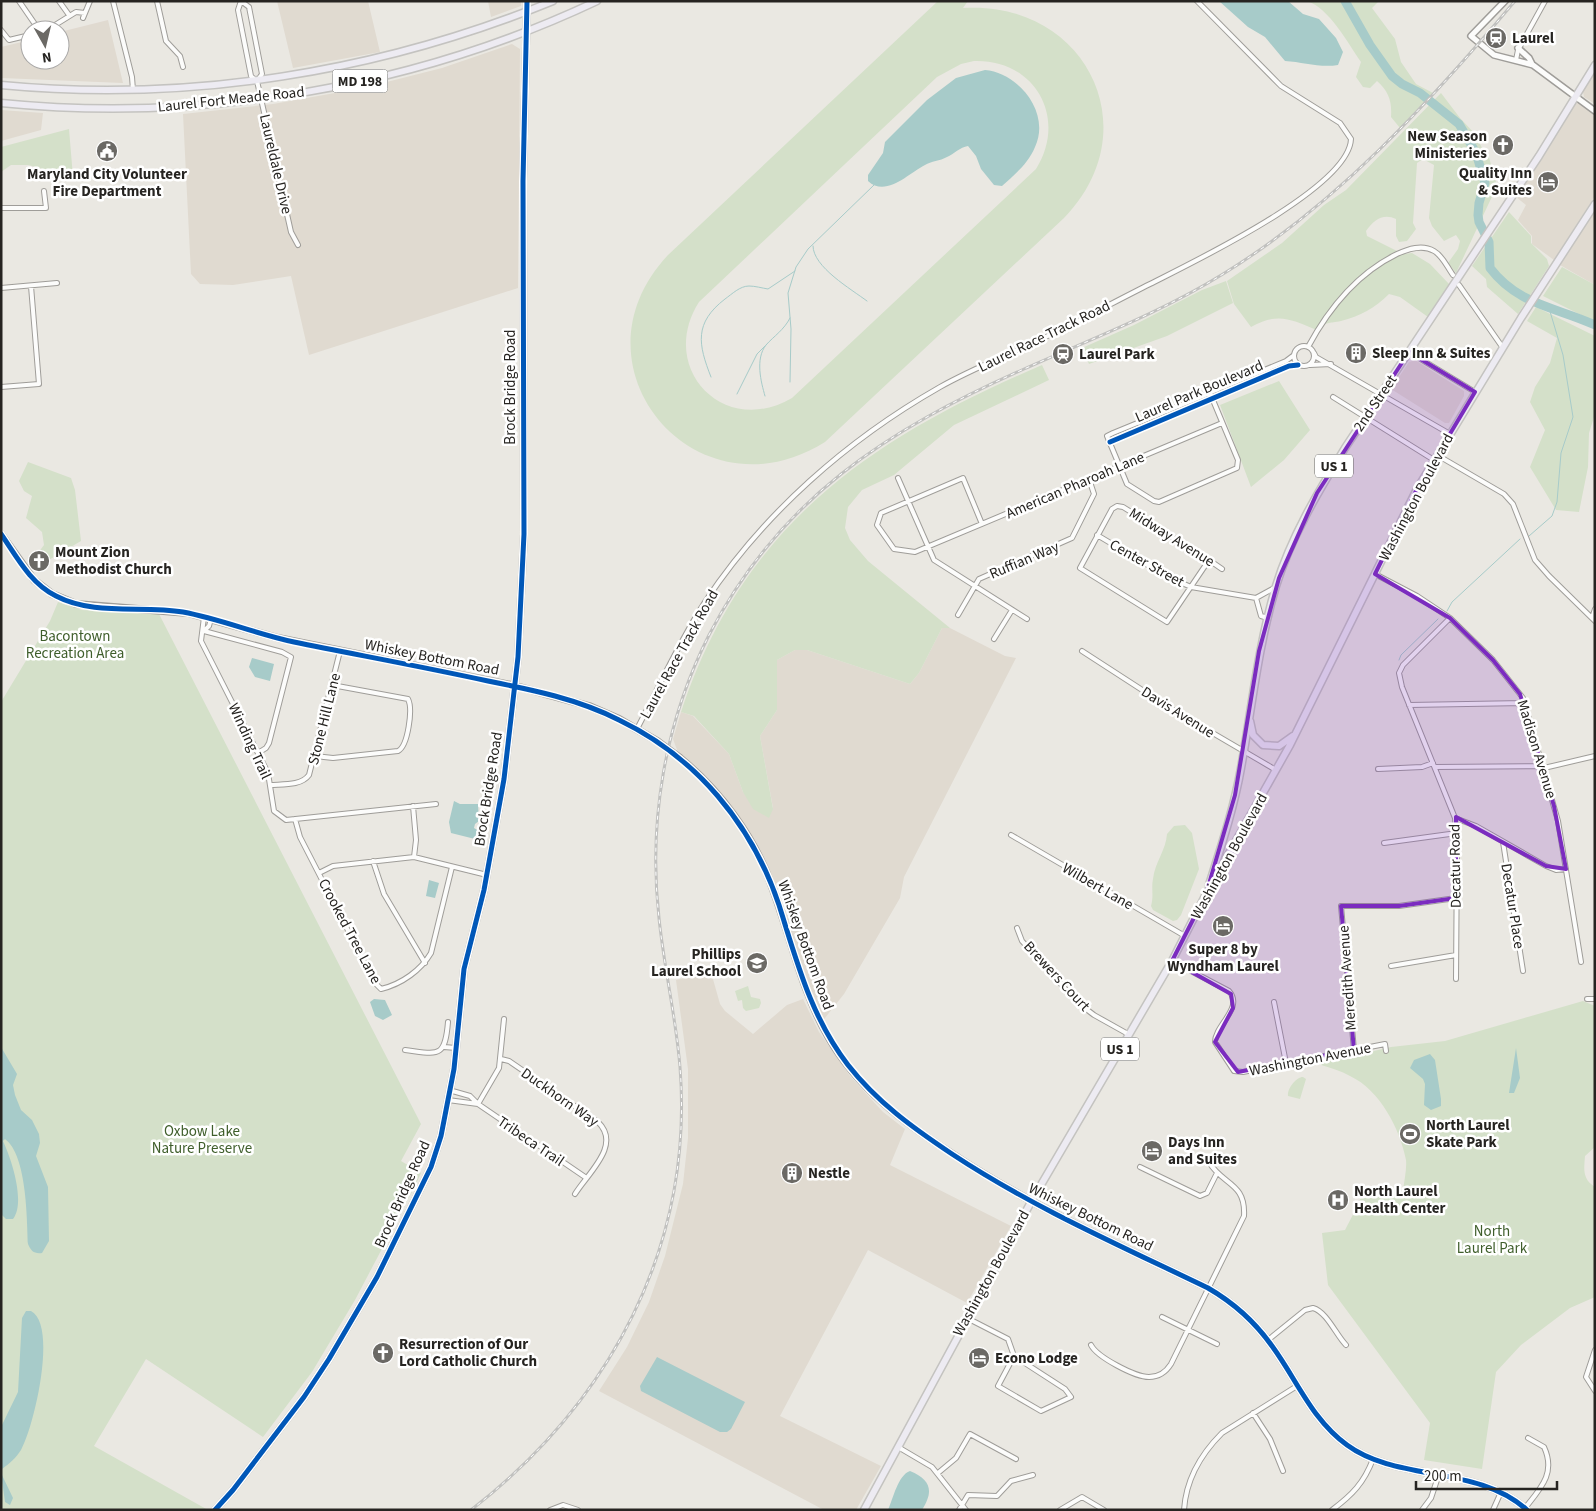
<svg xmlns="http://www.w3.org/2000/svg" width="1596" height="1511" viewBox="0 0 1596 1511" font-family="'Source Sans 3',sans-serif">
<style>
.built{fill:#e0dad0}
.green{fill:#d4e0c9;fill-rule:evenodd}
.water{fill:#a7cbc9}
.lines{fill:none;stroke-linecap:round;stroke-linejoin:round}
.stream{stroke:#a7cbc9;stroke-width:1}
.river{stroke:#a7cbc9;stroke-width:9}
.minor-casing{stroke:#9f9d99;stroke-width:6}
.tertiary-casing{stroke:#9f9d99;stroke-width:8}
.primary-casing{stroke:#c4c3c0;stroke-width:9}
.minor{stroke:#fcfcfb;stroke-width:4}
.tertiary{stroke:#fcfcfb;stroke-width:5}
.primary{stroke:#edebf2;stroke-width:6}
.rail-casing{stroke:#c1c1bf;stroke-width:3}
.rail{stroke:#fff;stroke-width:1;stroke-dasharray:4;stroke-linecap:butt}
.tertiary-bridge-casing{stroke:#9f9d99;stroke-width:8;stroke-linecap:butt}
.tertiary-bridge{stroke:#fcfcfb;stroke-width:5}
.cycleway-casing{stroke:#fff;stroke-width:8}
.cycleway{stroke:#0057b8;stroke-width:5}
.marked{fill:#7b2cbf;fill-opacity:0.2;stroke:#7b2cbf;stroke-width:4;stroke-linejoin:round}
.labels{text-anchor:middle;stroke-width:5;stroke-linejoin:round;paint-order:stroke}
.shield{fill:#fff;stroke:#676664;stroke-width:1}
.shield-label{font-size:14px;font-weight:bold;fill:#262421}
.poi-label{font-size:15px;font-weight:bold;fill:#262421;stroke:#fff;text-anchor:start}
.street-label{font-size:15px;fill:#262421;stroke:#fff}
.park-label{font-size:15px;fill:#3f5e2b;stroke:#fff}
</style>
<rect width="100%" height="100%" fill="#eae8e2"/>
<path class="built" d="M277,1H368L380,52L293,68Z
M488,1H521V6L491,17Z
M108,20L123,83L1,78V47L30,40V60H60V32Z
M512,44L520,49L518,288L309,355L291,276L233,285L200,284L191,274L183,114L273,104L363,88L442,68Z
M1595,72V104L1584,97L1583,92Z
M1578,103L1595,115V196L1554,260L1532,244V236L1518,220L1526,205L1516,197L1574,104Z
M1,110L43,113L41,130L1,141Z
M1595,210V285L1560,265Z
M1415,360L1464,391V396L1449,423H1445L1391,389L1409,362Z
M942,628H950L1005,656L1016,658L904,877L900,898L844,994L821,1023L764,866L727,807L680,758L673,739L681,712L693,716L729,754L743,792L773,808L760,736L777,710V660L795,650H807L910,684L919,673Z
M711,972L720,1004L725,1011L753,1034L787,1005L803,999L819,1032L850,1076L883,1112L905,1129L890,1165L1011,1226L967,1303L868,1250L780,1416L881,1466L856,1510H824L599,1391L627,1347L649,1302L665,1256L683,1184L688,1138V1069L676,980Z"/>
<path class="green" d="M938,1H968L963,8C1086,0 1150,130 1064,218L825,442C696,523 564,366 668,255ZM974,61C1035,59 1068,118 1036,169L792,398C724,438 657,368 699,302L937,77L961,64Z
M1307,1L1378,2L1372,8L1395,39L1401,62L1416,84L1433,93L1400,128L1391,117C1392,101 1389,92 1377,81L1370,88L1363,87L1356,77L1361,62C1348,43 1329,8 1307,1Z
M1441,93L1460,118L1475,134L1482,148L1487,150L1497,186L1456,273L1448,263L1458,249L1460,241L1456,235L1444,241L1432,226L1429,218L1434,165L1423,159L1417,163L1413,223L1416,229L1407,241L1399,242L1396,236V219C1383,213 1374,220 1366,231L1367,236L1403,254L1412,253L1430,264L1449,284L1428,317L1400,297L1389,294C1375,308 1360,316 1341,321C1328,324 1330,320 1317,330C1290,319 1278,312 1251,327L1234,304L1227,281L1282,243L1324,205L1346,190Z
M69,129L73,177L28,165H11L1,172V147Z
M1509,212L1531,236V243L1547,259L1549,266L1518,314L1487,287L1486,279L1472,266Z
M1562,267L1595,285V322L1543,296Z
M1226,281L1233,303L1167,336L1089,364L1082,348L1134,325L1202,290Z
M1536,307L1595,336V414L1589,433L1588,467L1579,512L1556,510L1530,467L1545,430L1530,402L1535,387L1550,363L1557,338L1527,321Z
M1042,365L1049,380L954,425L894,475L862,490L848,507L845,528L850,540L868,561L950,628H942L919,673L910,684L807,650H795L777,660V710L760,736L773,809L769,818L753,809L743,792L729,754L694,716L681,712C743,525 869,439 1042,365Z
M1279,381L1310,430L1284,460L1251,487L1220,405Z
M28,462L71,478L75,490L81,541L47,561L38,553L44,545L42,532L26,518L32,496L24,491L19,481Z
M58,602L82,610L159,614L421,1124L401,1161L421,1173L415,1186L355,1300L312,1372L263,1437L146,1359L94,1446L208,1510H1V702L50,621Z
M1185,825L1192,833L1199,869L1181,915L1177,920L1173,921L1153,910L1151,906C1154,896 1151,888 1153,879C1155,862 1166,850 1167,834L1174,826Z
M748,986L751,997L760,999L761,1003L759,1008L746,1011L743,1008L742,1000L738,1001L735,991Z
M1583,1001L1595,1006V1147L1585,1156C1584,1169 1582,1179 1595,1187V1297L1570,1308L1521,1345L1496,1372L1482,1469L1424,1460L1430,1423L1328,1285L1322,1233L1345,1230L1359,1203L1364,1186L1403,1191C1404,1181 1407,1169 1406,1160C1400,1129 1380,1090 1350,1076C1341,1071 1331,1068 1321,1065L1322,1063L1391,1047L1445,1041Z
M1303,1077L1306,1079L1300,1099L1288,1096C1287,1089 1296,1077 1303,1077Z"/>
<path class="water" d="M1219,1H1288L1303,14L1319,19L1336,38L1343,52L1338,65C1320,68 1303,62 1285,61L1265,37L1248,27Z
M985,70C1019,73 1051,113 1035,147C1028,164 1015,174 1002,186L994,185L981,169L976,156L968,146C960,147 954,154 947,157C940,161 931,161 925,165C909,173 886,198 868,181V175L883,153L885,142L927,100L956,78Z
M252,658L274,664L270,681L255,677L249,667Z
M454,801L460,804H478L479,821L475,824L474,828L479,831V838L475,839L451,833L449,822Z
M429,880L439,883L435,898L426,896Z
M374,999L385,1000L392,1015L383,1020L375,1016L370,1002Z
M1,1047L17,1074L13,1085L15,1095L21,1110L32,1120L39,1134L40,1143L36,1156L48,1187L49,1241L42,1253C34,1254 31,1251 28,1244C27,1219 27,1155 5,1139L3,1141C11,1158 26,1202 13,1219H6L1,1214Z
M1516,1048L1520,1078L1514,1093H1509Z
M1430,1054L1435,1060L1441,1099V1106L1431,1110L1424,1105L1425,1084L1423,1079L1410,1068L1414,1060Z
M26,1311H31C58,1325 34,1427 21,1450C16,1458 10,1463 2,1469L1,1472V1427L18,1392L22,1318Z
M657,1357L745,1402L731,1429L727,1432H720L641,1391L640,1386Z
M910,1471C931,1480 934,1491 922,1510H888C893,1499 898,1475 910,1471Z
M1,1473L13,1498L10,1505L5,1502Z"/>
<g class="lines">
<path class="stream" d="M813,246C813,267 851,289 867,301
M711,377C698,344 694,323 725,299C732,294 740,286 749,286C755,286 762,288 768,289L795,271
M790,382L791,329L788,293L796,267L808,249L874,185
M737,394L757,354L765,346
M765,396C761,382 755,359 766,345C774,336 784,330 790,318
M1529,536L1552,516L1557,502L1561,453L1573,417L1563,355L1549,308
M1447,611L1452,602L1520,539
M1399,660L1401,655L1438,619"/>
<path class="river" d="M1345,1L1370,45L1392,76L1402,84L1420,93L1459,124L1476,153L1485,183L1479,203L1478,215L1479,222L1489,242L1490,268C1518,305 1556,307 1595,325"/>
<g class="minor-casing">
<path id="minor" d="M19,1L39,30
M59,1L69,15
M113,1L132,77L133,90
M157,1L166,41L180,56L183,67
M241,1L249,7L262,74L258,80
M241,1L238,10L251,76L255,80
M83,18L90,1
M1,30L9,40L30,35
M47,30L76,12L85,13
M1516,60L1518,50L1545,1
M257,81L291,232L298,245
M1,208H46L44,191
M1459,285L1503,348
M1,288L57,283
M1294 356a10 10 0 1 1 20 0a10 10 0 1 1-20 0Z
M1308,347C1329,308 1356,274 1397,254C1408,249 1422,244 1434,251C1443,256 1447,267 1453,275
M1409,352L1475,392
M1314,353L1316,357L1450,434
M1310,365L1331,364
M1,387L39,384L31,286
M1210,393L1238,460L1237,468L1159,502L1154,501L1127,484L1107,436L1113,433L1203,396L1216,390L1286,361L1294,355
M1333,397L1434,460
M1110,442L1289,366L1298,365
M1437,455L1504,494L1513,504L1535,560L1549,576L1595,621
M898,478L934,560L1027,619
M982,524L963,478L881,513L877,525L894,549L915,552L1222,423
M1097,535L1166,576L1191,587L1256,598L1276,587
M1209,560L1167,622L1080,568L1112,509L1117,506L1123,507L1209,560L1222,569
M1375,574L1417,596L1450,618L1493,660L1523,698L1558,821L1581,962
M1256,598L1261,616L1268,618
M958,615L979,579L1072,538L1094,494L1089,479
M204,617L201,641L268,773L274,811L286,820L436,804
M1450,618L1403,665L1399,673L1402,687L1455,818L1457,847L1456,979
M1592,618L1595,609
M204,631L282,652L291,657L269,743L266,748L258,753
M204,631L209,626L211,619
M994,639L1012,610
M1082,651L1170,708L1276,770
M1409,705L1525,703
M637,729C659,687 679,642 705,602C764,513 847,440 940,387C970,370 1003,357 1035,342C1074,324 1112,303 1150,284C1193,262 1349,188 1351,139L1340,123L1281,86L1197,1
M315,756L333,758L398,751C408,746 413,709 408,699L332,685
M1435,767L1543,766
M1544,768L1595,756
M1378,769L1422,767L1433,763
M270,785C283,784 301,786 309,775L340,651
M413,806L416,840L414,857
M1455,818L1476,826L1546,866L1556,870L1566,869
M295,819L300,837L375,983L381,989C402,984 421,970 431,953L452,867
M1011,835L1185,936
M1503,842L1523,971
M1384,843L1457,833
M373,861L384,894L425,963
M319,873L333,866L414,857L487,875
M1017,928L1022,941L1077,1002L1094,1015L1128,1034
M1172,961L1229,991C1244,1008 1215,1025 1215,1042L1234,1071L1243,1072L1385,1044L1386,1051
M1391,966L1456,955
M1587,999H1595
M1274,1002L1286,1063
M504,1019L499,1068L478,1104L585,1177
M444,1047L456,1048
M405,1050C438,1054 445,1059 448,1022
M1354,1050L1341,906H1399L1456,898
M501,1059L509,1061L598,1122C622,1145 588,1173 575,1194
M448,1100L478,1104L470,1096L449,1090
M1140,1167L1200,1196L1207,1193L1217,1173
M1162,1317L1217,1344
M967,1318L1008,1339L1014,1356L1065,1389L1071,1397L1041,1411L998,1386L1014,1356
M1268,1340L1305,1310L1313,1308C1327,1312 1336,1335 1346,1345
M1091,1345C1097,1357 1135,1377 1149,1377C1159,1377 1166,1372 1171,1364L1244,1216C1246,1182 1222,1185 1209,1162
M1595,1350L1586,1377L1595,1391
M1253,1413L1270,1439L1283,1471
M898,1447L932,1467L966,1510
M938,1473L956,1458L970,1434L1016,1459
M1525,1508C1541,1488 1556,1473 1544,1447L1528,1438
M550,1510L563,1505L578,1510
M959,1510L968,1495L997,1496L1011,1481L1033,1475
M1060,1510L1082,1497L1104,1510
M1184,1510C1186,1479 1201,1454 1222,1433L1297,1386
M1332,1510C1352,1495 1364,1483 1373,1459
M1422,1510L1431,1498L1439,1474
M1493,1510L1501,1492"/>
</g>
<g class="tertiary-casing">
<path id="tertiary" d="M1505,1L1471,36L1494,55L1533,65L1595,111
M1518,48L1529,58L1532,64
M1,534L34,580L52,594L76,604L188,613L278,638L516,686L589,706L619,719L657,741
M680,758C720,791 753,835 771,884C791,936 801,990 829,1038C858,1088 903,1122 951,1153C1032,1207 1121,1246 1208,1288C1234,1303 1255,1322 1272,1346C1297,1380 1312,1420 1347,1445C1397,1482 1478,1465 1527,1510
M215,1510L233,1490L304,1397L329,1359L377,1277L431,1167L441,1136L454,1069L464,969L484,890L504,779L518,657L524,534L523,181L527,1"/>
</g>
<g class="primary-casing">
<path id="primary" d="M1,85C190,103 379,72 553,1
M1,103C203,123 413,88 597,1
M1250,721L1253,735L1263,745L1279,746L1293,736
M1209,885C1221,847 1234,808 1241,768C1252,707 1258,646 1276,586C1291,537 1318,492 1345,448L1539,156L1595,65
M864,1510L1031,1202L1172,961L1206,894L1290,745L1417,489L1521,318L1595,204"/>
</g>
<use href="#minor" class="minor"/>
<use href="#tertiary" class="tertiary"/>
<use href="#primary" class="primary"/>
<g class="rail-casing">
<path id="rail" d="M471,1510C610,1402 694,1246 680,1067C676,1017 664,968 659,918C648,821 665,722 709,635C780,498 887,430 1024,369C1091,339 1160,313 1223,274C1337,204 1429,103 1515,1"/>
</g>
<use href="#rail" class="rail"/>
<g class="tertiary-bridge-casing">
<path id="tertiary-bridge" d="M657,741L680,758"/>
</g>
<use href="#tertiary-bridge" class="tertiary-bridge"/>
<g class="cycleway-casing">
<path id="cycleway" d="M1110,442L1289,366L1298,365
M1,534C17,557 30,583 56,596C94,616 142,605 183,612C221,619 256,634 294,642C358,655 424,667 488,681C533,690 578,699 619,720C696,757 752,824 779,905C797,962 811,1017 848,1065C877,1102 913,1128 952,1154C1032,1207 1121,1246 1208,1288C1234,1303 1255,1322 1272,1346C1297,1380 1312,1420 1347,1445C1397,1482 1478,1465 1527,1510
M215,1510L233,1490L304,1397L329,1359L377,1277L431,1167L441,1136L454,1069L464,969L484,890L504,779L518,657L524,534L523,181L527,1"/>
</g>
<use href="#cycleway" class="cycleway"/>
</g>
<path class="marked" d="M1409,352L1475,392L1417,489L1375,574L1450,618L1493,660L1520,694L1554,806L1566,869L1546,866L1456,817V898L1399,906H1341L1354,1050L1238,1072L1215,1042L1233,1008L1231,994L1172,961L1206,894L1235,795L1259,651L1279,578L1317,493Z"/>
<defs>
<g id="station-disc" transform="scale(1.125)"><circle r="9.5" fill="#6b6965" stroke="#fff"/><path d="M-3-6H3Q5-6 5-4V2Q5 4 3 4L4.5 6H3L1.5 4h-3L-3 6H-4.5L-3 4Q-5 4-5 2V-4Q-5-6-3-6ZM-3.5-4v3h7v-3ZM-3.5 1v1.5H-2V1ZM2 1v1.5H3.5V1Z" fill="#fff"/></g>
<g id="church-disc" transform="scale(1.125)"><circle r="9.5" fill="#6b6965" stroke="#fff"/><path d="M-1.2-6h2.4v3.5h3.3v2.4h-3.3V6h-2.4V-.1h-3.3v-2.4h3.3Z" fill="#fff"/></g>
<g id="civic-disc" transform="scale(1.125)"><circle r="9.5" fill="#6b6965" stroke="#fff"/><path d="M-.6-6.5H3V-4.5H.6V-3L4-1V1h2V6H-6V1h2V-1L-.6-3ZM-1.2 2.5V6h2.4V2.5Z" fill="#fff"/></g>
<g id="hotel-disc" transform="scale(1.125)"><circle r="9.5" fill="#6b6965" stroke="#fff"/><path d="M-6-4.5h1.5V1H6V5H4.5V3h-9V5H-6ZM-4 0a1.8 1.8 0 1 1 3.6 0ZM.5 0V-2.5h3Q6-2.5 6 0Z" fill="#fff"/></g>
<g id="building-disc" transform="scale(1.125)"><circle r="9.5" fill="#6b6965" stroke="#fff"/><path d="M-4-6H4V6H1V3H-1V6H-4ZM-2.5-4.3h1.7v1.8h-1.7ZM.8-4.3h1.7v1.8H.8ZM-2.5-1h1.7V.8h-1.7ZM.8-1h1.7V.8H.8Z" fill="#fff"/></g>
<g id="school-disc" transform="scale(1.125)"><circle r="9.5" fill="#6b6965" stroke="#fff"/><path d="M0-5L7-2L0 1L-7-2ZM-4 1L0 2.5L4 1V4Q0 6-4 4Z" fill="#fff"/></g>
<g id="stadium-disc" transform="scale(1.125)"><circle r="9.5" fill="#6b6965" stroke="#fff"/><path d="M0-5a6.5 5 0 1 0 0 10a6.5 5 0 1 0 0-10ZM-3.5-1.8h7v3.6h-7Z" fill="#fff"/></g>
<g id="hospital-disc" transform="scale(1.125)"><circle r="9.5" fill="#6b6965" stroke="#fff"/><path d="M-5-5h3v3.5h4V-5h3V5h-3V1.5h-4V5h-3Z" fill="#fff"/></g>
</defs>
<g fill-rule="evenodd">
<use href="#station-disc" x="1496" y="38"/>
<use href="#church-disc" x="1503" y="145"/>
<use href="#civic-disc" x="107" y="151"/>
<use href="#hotel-disc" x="1548" y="182"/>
<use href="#building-disc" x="1356" y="353"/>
<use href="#station-disc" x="1063" y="354"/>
<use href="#church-disc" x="39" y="561"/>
<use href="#hotel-disc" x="1223" y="926"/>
<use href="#school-disc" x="757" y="963"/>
<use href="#stadium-disc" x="1410" y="1134"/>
<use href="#hotel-disc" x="1152" y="1151"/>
<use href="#building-disc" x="792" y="1173"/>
<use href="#hospital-disc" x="1338" y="1200"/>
<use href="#church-disc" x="383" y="1353"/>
<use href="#hotel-disc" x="979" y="1358"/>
</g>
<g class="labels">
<g class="shield">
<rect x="332.5" y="69.5" width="55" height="23" rx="4"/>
<rect x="1315" y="454.5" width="38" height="23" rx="4"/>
<rect x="1101" y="1037.5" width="38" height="23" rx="4"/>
</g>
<g class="shield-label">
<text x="360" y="86">MD 198</text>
<text x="1334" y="471">US 1</text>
<text x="1120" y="1054">US 1</text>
</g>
<g class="poi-label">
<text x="1512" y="43">Laurel</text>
<text x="1487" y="141" text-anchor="end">New Season<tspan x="1487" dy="17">Ministeries</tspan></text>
<text x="1532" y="178" text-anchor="end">Quality Inn<tspan x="1532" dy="17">&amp; Suites</tspan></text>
<text x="107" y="179" text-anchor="middle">Maryland City Volunteer<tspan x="107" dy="17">Fire Department</tspan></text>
<text x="1372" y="358">Sleep Inn &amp; Suites</text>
<text x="1079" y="359">Laurel Park</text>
<text x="55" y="557">Mount Zion<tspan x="55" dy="17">Methodist Church</tspan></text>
<text x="1223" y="954" text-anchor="middle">Super 8 by<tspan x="1223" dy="17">Wyndham Laurel</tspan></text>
<text x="741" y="959" text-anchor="end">Phillips<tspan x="741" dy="17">Laurel School</tspan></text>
<text x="1426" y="1130">North Laurel<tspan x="1426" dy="17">Skate Park</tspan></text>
<text x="1168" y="1147">Days Inn<tspan x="1168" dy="17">and Suites</tspan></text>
<text x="808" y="1178">Nestle</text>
<text x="1354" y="1196">North Laurel<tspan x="1354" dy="17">Health Center</tspan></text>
<text x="399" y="1349">Resurrection of Our<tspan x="399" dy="17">Lord Catholic Church</tspan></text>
<text x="995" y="1363">Econo Lodge</text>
</g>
<g class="street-label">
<text transform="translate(231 99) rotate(-6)" y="5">Laurel Fort Meade Road</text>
<text transform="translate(276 164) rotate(77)" y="5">Laureldale Drive</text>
<text transform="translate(1044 336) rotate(-26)" y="5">Laurel Race Track Road</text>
<text transform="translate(510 387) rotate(-90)" y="5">Brock Bridge Road</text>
<text transform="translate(1199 391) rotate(-23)" y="5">Laurel Park Boulevard</text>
<text transform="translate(1375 403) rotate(-56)" y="5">2nd Street</text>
<text transform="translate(1075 485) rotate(-23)" y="5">American Pharoah Lane</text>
<text transform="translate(1416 497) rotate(-62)" y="5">Washington Boulevard</text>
<text transform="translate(1172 537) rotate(32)" y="5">Midway Avenue</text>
<text transform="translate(1024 560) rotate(-23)" y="5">Ruffian Way</text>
<text transform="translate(1147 563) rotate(29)" y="5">Center Street</text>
<text transform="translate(679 654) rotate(-61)" y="5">Laurel Race Track Road</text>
<text transform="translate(432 657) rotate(11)" y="5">Whiskey Bottom Road</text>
<text transform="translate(1178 712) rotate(32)" y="5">Davis Avenue</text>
<text transform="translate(324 719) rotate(-76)" y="5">Stone Hill Lane</text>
<text transform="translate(250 741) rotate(65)" y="5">Winding Trail</text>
<text transform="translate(1537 749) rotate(73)" y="5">Madison Avenue</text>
<text transform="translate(488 789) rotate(-81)" y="5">Brock Bridge Road</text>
<text transform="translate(1229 856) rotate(-61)" y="5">Washington Boulevard</text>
<text transform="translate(1455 866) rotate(-91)" y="5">Decatur Road</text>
<text transform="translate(1098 886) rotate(30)" y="5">Wilbert Lane</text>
<text transform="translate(1513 906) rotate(81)" y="5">Decatur Place</text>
<text transform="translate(350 931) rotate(62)" y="5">Crooked Tree Lane</text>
<text transform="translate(806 945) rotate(70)" y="5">Whiskey Bottom Road</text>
<text transform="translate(1057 976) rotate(47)" y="5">Brewers Court</text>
<text transform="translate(1347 978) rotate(-94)" y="5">Meredith Avenue</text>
<text transform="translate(1310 1059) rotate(-11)" y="5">Washington Avenue</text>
<text transform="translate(560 1097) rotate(35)" y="5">Duckhorn Way</text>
<text transform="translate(531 1141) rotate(34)" y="5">Tribeca Trail</text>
<text transform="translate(402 1194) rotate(-66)" y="5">Brock Bridge Road</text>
<text transform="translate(1091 1217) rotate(26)" y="5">Whiskey Bottom Road</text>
<text transform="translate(991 1273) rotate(-61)" y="5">Washington Boulevard</text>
</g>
<g class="park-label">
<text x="75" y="641">Bacontown<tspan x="75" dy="17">Recreation Area</tspan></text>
<text x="202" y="1136">Oxbow Lake<tspan x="202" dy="17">Nature Preserve</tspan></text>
<text x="1492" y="1236">North<tspan x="1492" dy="17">Laurel Park</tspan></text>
</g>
</g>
<rect width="1596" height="1511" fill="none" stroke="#262421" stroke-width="5"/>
<g transform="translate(45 45) rotate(172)"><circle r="24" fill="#ffffff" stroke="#a8a7a6"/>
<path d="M0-4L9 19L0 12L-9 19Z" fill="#6b6965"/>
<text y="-8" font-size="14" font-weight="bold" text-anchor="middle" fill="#262421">N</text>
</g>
<path d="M1416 1481v8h141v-8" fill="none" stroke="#262421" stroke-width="2.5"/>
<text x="1424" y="1481" font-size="15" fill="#262421" stroke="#ffffff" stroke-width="4" paint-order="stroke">200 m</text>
</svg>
